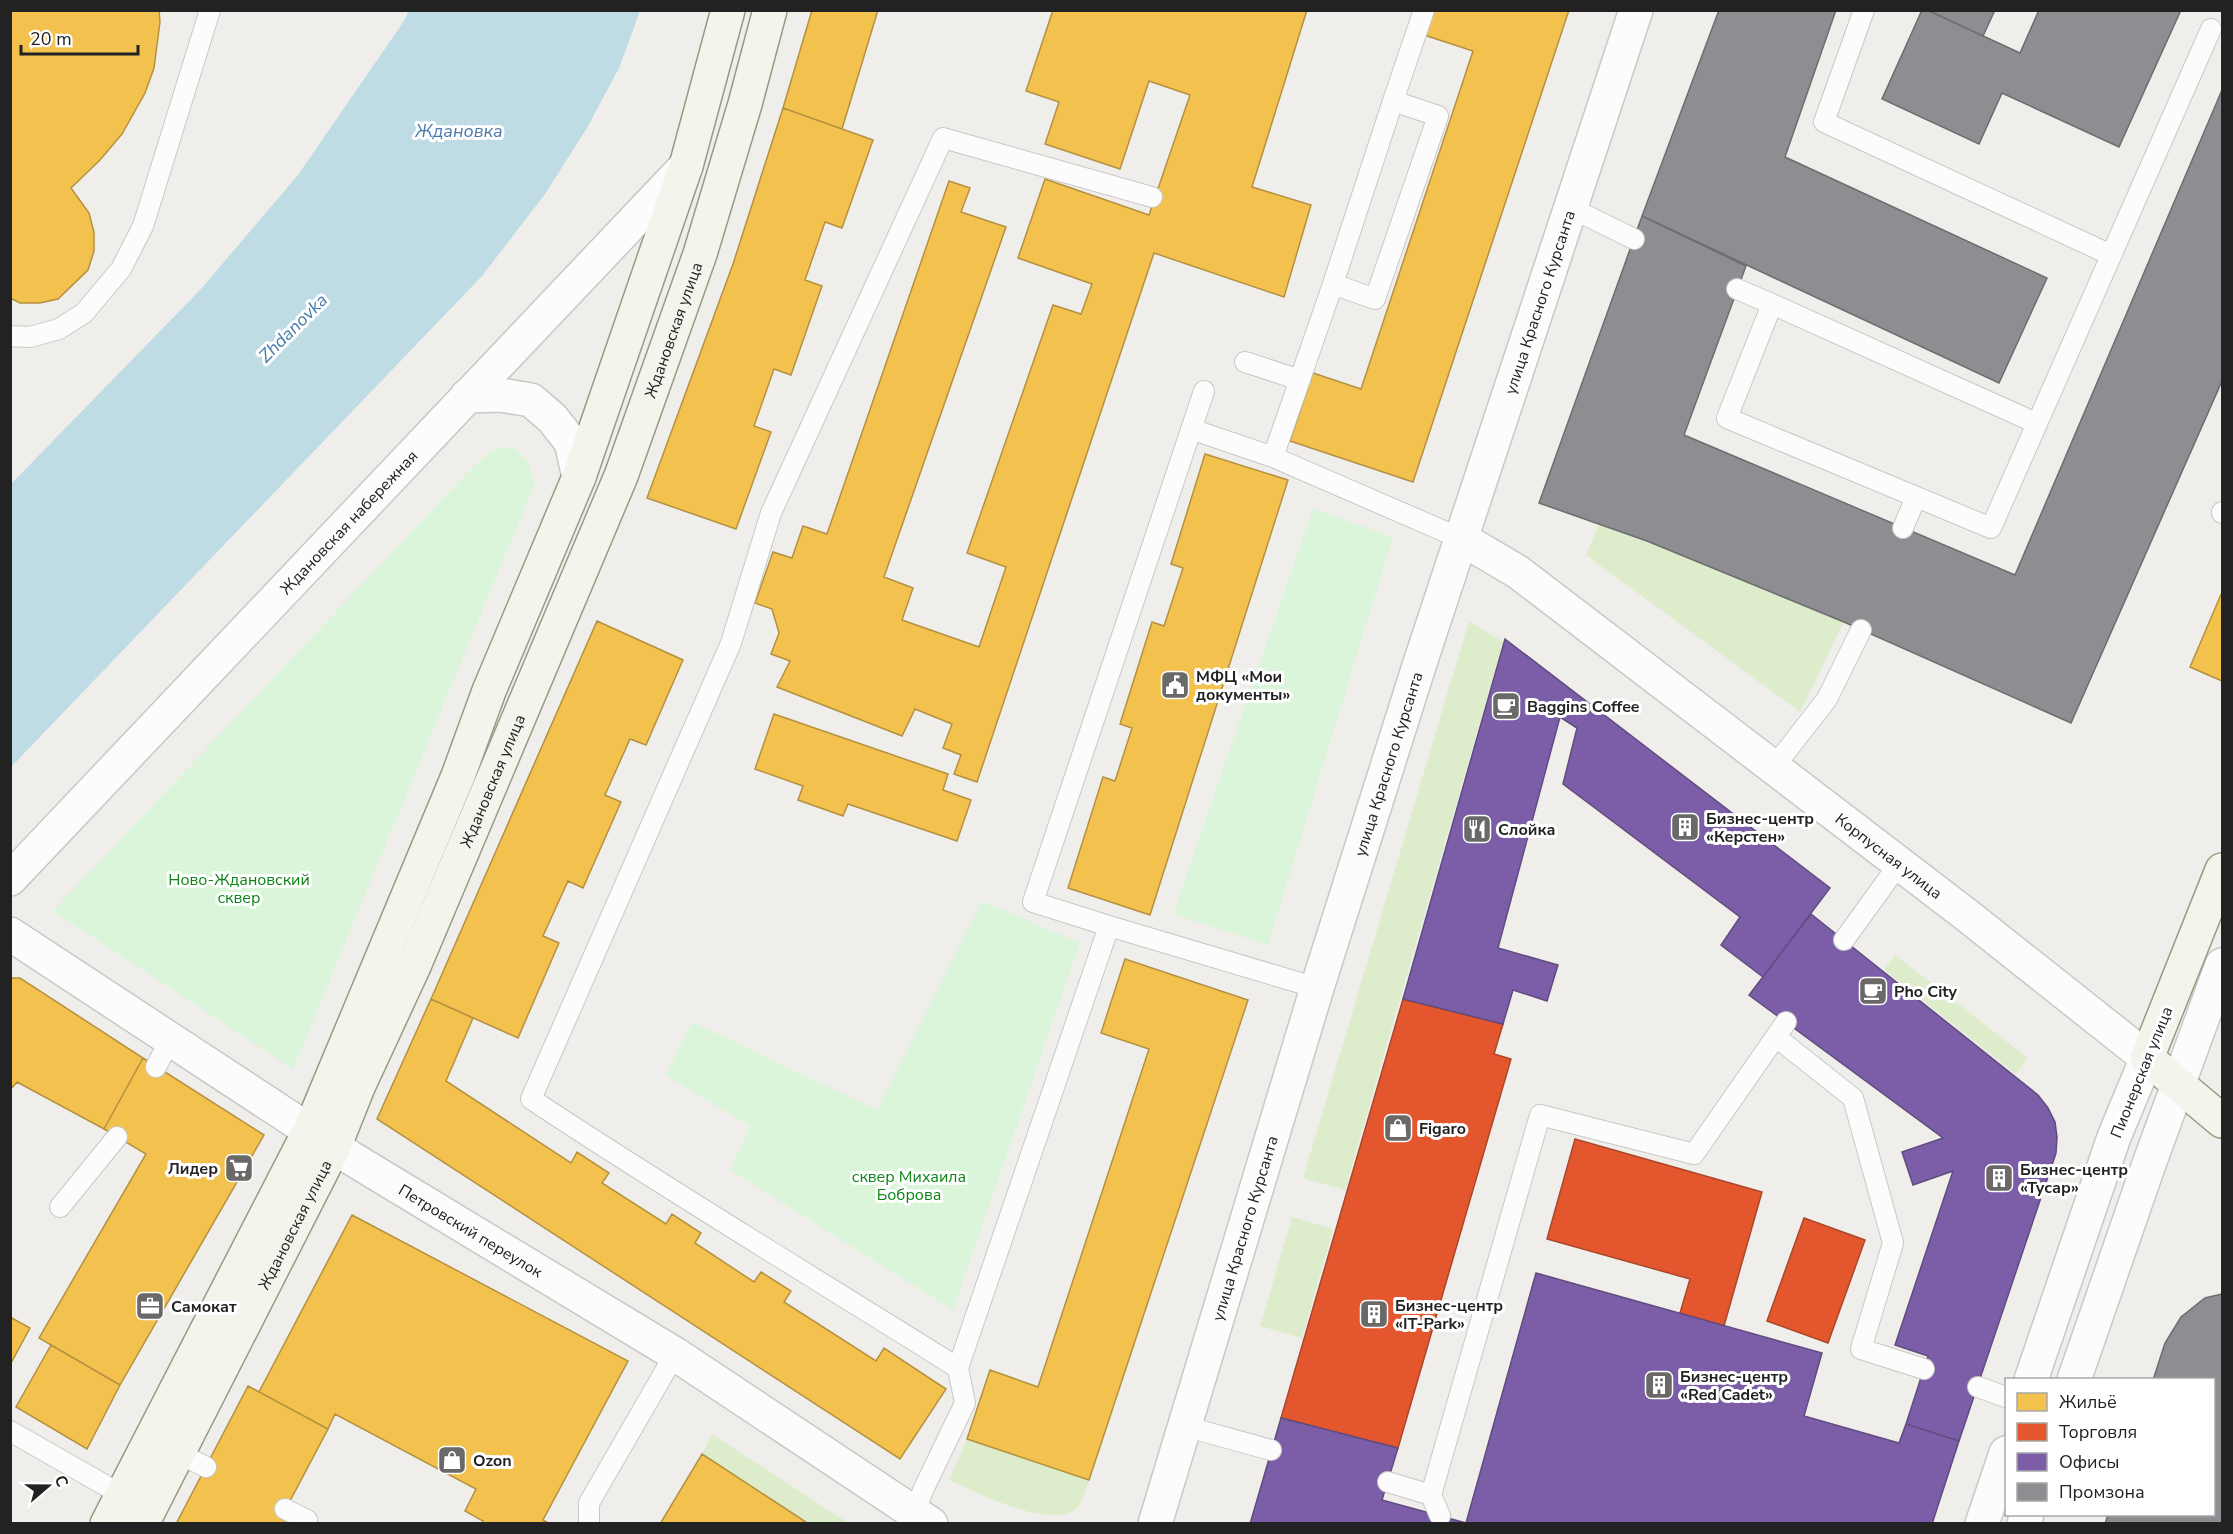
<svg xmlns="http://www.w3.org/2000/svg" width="2233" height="1534" viewBox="0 0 2233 1534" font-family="'Nunito Sans',sans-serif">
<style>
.grass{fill:#ddeccb}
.park{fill:#daf5da}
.water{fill:#bfdbe3}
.homes{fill:#f2c14e;stroke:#b49141;stroke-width:1.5}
.shops{fill:#e4572e;stroke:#aa472a;stroke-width:1.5}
.offices{fill:#7b5ea7;stroke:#604c7f;stroke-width:1.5}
.industry{fill:#8d8d92;stroke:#6d6d70;stroke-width:1.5}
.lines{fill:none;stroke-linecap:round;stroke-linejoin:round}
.lane-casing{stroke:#c9c8c7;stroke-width:22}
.street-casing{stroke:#c9c8c7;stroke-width:36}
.secondary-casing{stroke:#999a82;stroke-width:36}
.lane{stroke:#fdfcfc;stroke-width:20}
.street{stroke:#fdfcfc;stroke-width:33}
.secondary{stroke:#f4f4ed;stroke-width:33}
.labels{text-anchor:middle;stroke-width:6;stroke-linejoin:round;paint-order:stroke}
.street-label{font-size:16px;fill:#222;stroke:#fff}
.poi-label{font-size:16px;font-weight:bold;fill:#222;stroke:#fff;text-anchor:start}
.park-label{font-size:16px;fill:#0c8416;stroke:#fff}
.water-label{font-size:18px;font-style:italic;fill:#4a7aab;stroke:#fff}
</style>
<rect width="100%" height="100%" fill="#f0eeeb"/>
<path class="grass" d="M1599,524L1647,541L1844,622L1800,712L1586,555Z
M1469,621L1503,642L1345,1190L1303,1178Z
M1895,955L2028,1058L2016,1074L1884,970Z
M1292,1217L1333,1229L1302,1338L1260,1326Z
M712,1434L848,1523H809L702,1454Z
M967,1439L1089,1480C1086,1488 1084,1499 1079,1506C1056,1534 974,1491 949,1480Z"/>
<path class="park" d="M514,447L528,462L535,483L293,1069L53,911L470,470L492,450Z
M1313,509L1393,537L1268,945L1173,914Z
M982,901L1080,943L953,1310L730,1170L750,1126L666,1075L692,1022L877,1110Z"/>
<path class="water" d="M409,10L640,11L619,68L587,128L545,194L482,276L11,767V484L201,289L298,175L404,21Z"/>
<path class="homes" d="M10,10H159L160,22L154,68L145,93L122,134L100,160L71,188L89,213L94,232V251L88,270L58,299L40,303H20L10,298Z
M812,10H878L842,129L783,108Z
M1053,10H1307L1252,187L1311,205L1284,297L1154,253L977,782L954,774L961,755L943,748L952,724L915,709L902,736L777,687L790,661L771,654L779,633L772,609L755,603L773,552L792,558L803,526L827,534L949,181L970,188L961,212L1006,227L884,577L913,588L902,620L979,647L1006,567L967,553L1053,305L1081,314L1092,284L1018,258L1045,179L1149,215L1190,95L1149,81L1120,169L1045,144L1059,102L1026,91Z
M1432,10H1569L1413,482L1290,441L1313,373L1361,389L1473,51L1424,35Z
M783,108L873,140L842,228L825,222L805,280L822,286L791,375L774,369L754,426L771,432L736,529L647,498L733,264Z
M1205,454L1288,480L1150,915L1068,888L1103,777L1115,781L1132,728L1120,724L1152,622L1164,626L1183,568L1171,564Z
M2222,592V681L2190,667Z
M597,621L683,660L646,745L630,739L605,795L621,802L583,888L568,881L543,936L559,943L518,1038L431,999Z
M774,714L948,774L943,790L971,800L957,841L848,804L843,816L798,800L803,786L755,769Z
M1125,959L1248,1000L1089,1480L967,1439L990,1370L1038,1387L1149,1049L1101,1033Z
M10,978H20L143,1058L104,1129L17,1082L10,1090Z
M431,999L473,1018L446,1081L571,1163L577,1152L609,1173L602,1183L666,1224L672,1214L701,1233L695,1243L754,1282L761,1272L791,1291L784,1302L876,1361L884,1348L946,1389L900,1459L377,1119Z
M143,1058L264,1135L120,1385L39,1338L146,1154L104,1129Z
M352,1215L628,1361L543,1520L550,1524H482L483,1521L465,1511L476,1489L335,1414L328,1429L259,1392Z
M10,1317L30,1328L10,1365Z
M51,1345L120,1385L87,1449L16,1407Z
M248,1386L328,1429L281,1518L292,1524H176Z
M702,1454L809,1524H660Z"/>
<path class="shops" d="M1403,999L1503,1024L1494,1054L1511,1059L1398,1448L1281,1418Z
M1575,1139L1762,1192L1724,1326L1680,1313L1690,1279L1547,1239Z
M1804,1218L1865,1240L1828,1343L1767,1321Z"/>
<path class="offices" d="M1505,639L1830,888L1763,977L1721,945L1740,917L1563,784L1577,728L1560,717L1498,948L1558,965L1547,1001L1513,990L1503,1024L1403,999Z
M1811,914L2038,1095L2048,1108L2055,1122L2057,1137L2056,1153L1959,1441L1906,1424L1928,1356L1895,1345L1953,1171L1913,1185L1902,1152L1943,1138L1749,995Z
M1536,1273L1822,1353L1804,1416L1899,1443L1906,1424L1959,1441L1932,1524H1250L1281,1418L1398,1448L1382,1500L1466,1523Z"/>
<path class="industry" d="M1719,10H1836L1785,157L2047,278L1999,383L1642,216Z
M1922,10H1927L2020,53L2039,10H2181L2119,147L2002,93L1979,144L1882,99Z
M1927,10H1995L1983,36Z
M2222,90V381L2071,723L1844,622L1647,541L1539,503L1642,216L1746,266L1684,435L2015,575Z
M2222,1294V1524H2105L2108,1514H2214V1380H2153L2165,1343L2181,1317L2205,1298Z"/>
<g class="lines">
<g class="lane-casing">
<path id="lane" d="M1864,10L1824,122L2111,255
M1393,101L1333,284L1375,299L1438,116L1393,101L1424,10
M1571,208L1634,239
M1737,289L1772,304
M10,336L30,337L59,329L84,313L121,269L143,226L210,10
M1245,362L1300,380
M2036,423L1772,304L1727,418L1991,528L2211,29
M1191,429L1273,457L1462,539
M1273,457L1333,284
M2222,512V513
M1903,528L1916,497
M1774,767L1827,699L1861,630
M1109,926L1317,988
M1844,940L1899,864
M1776,1037L1853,1098L1893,1243L1861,1349L1924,1369
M156,1067L170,1039
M60,1207L117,1137
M958,1368C815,1278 671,1192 531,1099L731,643L771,513L943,138L1152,197
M1978,1387L2006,1397
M1184,1426L1271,1450
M10,1431L122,1495
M178,1453L206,1467
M1388,1482L1431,1495
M285,1509L307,1520
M914,1513L924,1488L965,1403L958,1368L1109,926L1033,902L1204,391
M1440,1516L1431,1495L1540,1115L1694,1154L1786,1022
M589,1524V1503L675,1354"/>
</g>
<g class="street-casing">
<g id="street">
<path d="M467,396L500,395L531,400L552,418L571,442L579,477"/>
<path id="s1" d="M1462,539L1518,572L1964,913L2147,1058L2114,1137L2031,1380"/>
<path id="s2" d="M10,879L686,166"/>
<path id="s3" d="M10,934L351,1158L675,1354L931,1524"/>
<path d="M2074,1380L2149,1164L2222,965"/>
<path id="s4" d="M1155,1524L1317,988L1420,663L1636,10"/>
<path d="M1982,1524L2006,1453"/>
<path d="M2024,1524L2027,1514"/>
</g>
</g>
<g class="secondary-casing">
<g id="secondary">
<path d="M2222,870L2147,1058L2222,1121"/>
<path d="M107,1524L310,1130L458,776L489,691L579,477L686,166L728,10"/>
<path id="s5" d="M142,1524L334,1147L358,1087L414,966L621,476L700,254L745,104L770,10"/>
</g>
</g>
<use href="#lane" class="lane"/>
<use href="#street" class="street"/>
<use href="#secondary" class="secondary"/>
</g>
<defs>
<g id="civic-square" transform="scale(1.5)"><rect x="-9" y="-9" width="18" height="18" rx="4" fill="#6a6968" stroke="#fff"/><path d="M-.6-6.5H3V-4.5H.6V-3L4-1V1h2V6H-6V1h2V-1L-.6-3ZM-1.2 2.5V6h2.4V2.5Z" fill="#fff"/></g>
<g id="cafe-square" transform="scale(1.5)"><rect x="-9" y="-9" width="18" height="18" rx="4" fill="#6a6968" stroke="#fff"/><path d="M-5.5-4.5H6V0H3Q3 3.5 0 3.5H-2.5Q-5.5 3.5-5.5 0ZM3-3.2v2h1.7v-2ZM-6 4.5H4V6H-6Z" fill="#fff"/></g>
<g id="building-square" transform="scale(1.5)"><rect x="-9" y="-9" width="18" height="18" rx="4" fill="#6a6968" stroke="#fff"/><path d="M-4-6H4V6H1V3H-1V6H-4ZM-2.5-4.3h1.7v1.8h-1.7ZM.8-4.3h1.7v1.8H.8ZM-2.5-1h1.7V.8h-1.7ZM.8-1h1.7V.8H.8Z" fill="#fff"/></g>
<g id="restaurant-square" transform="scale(1.5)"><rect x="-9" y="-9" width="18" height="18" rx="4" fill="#6a6968" stroke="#fff"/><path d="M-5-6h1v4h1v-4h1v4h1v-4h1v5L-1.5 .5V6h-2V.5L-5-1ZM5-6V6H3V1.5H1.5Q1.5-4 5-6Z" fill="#fff"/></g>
<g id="shop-square" transform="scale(1.5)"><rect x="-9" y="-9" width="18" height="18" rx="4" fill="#6a6968" stroke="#fff"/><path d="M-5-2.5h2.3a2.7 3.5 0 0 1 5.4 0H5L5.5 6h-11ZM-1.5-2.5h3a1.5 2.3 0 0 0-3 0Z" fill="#fff"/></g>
<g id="supermarket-square" transform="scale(1.5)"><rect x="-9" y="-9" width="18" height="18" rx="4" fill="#6a6968" stroke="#fff"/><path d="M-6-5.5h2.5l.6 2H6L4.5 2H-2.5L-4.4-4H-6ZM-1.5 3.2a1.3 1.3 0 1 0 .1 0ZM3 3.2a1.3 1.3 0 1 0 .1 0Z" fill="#fff"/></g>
<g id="office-square" transform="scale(1.5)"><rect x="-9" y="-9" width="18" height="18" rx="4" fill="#6a6968" stroke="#fff"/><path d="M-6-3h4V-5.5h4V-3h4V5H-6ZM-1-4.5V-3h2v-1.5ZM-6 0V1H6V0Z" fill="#fff"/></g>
</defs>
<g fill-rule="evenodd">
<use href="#civic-square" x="1175" y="685"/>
<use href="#cafe-square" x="1506" y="706"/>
<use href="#building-square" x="1685" y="827"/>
<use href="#restaurant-square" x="1477" y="829"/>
<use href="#cafe-square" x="1873" y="991"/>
<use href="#shop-square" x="1398" y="1128"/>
<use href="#supermarket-square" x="239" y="1168"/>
<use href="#building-square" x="1999" y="1178"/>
<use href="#office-square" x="150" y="1306"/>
<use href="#building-square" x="1374" y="1314"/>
<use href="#building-square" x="1659" y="1385"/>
<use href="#shop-square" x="452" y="1460"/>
</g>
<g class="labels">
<g class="street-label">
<text dy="6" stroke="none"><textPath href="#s4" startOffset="1281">улица Красного Курсанта</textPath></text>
<text dy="6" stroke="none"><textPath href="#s5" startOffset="1308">Ждановская улица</textPath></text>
<text dy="6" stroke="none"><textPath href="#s2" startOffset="492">Ждановская набережная</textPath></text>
<text dy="6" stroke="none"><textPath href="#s4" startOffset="795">улица Красного Курсанта</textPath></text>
<text dy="6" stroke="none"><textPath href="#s5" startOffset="822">Ждановская улица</textPath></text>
<text dy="6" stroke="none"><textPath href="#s1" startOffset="532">Корпусная улица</textPath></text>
<text transform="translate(2141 1072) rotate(-68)" y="6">Пионерская улица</text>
<text dy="6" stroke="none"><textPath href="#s5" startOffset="336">Ждановская улица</textPath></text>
<text dy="6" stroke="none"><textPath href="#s4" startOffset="309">улица Красного Курсанта</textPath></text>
<text dy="6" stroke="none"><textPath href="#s3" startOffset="548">Петровский переулок</textPath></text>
</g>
<g class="poi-label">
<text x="1196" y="682">МФЦ «Мои<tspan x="1196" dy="18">документы»</tspan></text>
<text x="1527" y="712">Baggins Coffee</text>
<text x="1706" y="824">Бизнес-центр<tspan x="1706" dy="18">«Керстен»</tspan></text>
<text x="1498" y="835">Слойка</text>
<text x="1894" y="997">Pho City</text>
<text x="1419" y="1134">Figaro</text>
<text x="218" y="1174" text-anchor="end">Лидер</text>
<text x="2020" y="1175">Бизнес-центр<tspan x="2020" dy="18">«Тусар»</tspan></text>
<text x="1395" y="1311">Бизнес-центр<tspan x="1395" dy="18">«IT-Park»</tspan></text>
<text x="171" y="1312">Самокат</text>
<text x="1680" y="1382">Бизнес-центр<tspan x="1680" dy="18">«Red Cadet»</tspan></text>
<text x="473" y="1466">Ozon</text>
</g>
<g class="park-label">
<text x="239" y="885">Ново-Ждановский<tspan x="239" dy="18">сквер</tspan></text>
<text x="909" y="1182">сквер Михаила<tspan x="909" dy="18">Боброва</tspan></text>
</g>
<g class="water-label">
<text x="459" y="137">Ждановка</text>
<text transform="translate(293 328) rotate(-45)" y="6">Zhdanovka</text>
</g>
</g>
<rect width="2233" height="1534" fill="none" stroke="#222222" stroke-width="24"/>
<rect x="2005" y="1378" width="210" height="138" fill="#ffffff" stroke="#a7a7a7" stroke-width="1.5"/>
<rect x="2017" y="1393" width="30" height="18" fill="#f2c14e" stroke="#a7a7a7" stroke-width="1.5"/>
<text x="2059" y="1408" font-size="18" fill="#222222">Жильё</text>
<rect x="2017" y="1423" width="30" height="18" fill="#e4572e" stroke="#a7a7a7" stroke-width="1.5"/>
<text x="2059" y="1438" font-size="18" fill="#222222">Торговля</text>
<rect x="2017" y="1453" width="30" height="18" fill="#7b5ea7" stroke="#a7a7a7" stroke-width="1.5"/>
<text x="2059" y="1468" font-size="18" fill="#222222">Офисы</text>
<rect x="2017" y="1483" width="30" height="18" fill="#8d8d92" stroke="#a7a7a7" stroke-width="1.5"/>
<text x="2059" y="1498" font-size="18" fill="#222222">Промзона</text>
<g transform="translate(48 1486) rotate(70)" stroke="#ffffff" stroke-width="4.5" paint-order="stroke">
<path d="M0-4.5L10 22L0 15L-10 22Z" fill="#222222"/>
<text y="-9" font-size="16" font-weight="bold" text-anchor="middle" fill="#222222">С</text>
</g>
<path d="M21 45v9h117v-9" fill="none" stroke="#222222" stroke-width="3"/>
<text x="30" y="45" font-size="18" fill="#222222" stroke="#ffffff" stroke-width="4.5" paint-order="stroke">20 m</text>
</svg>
